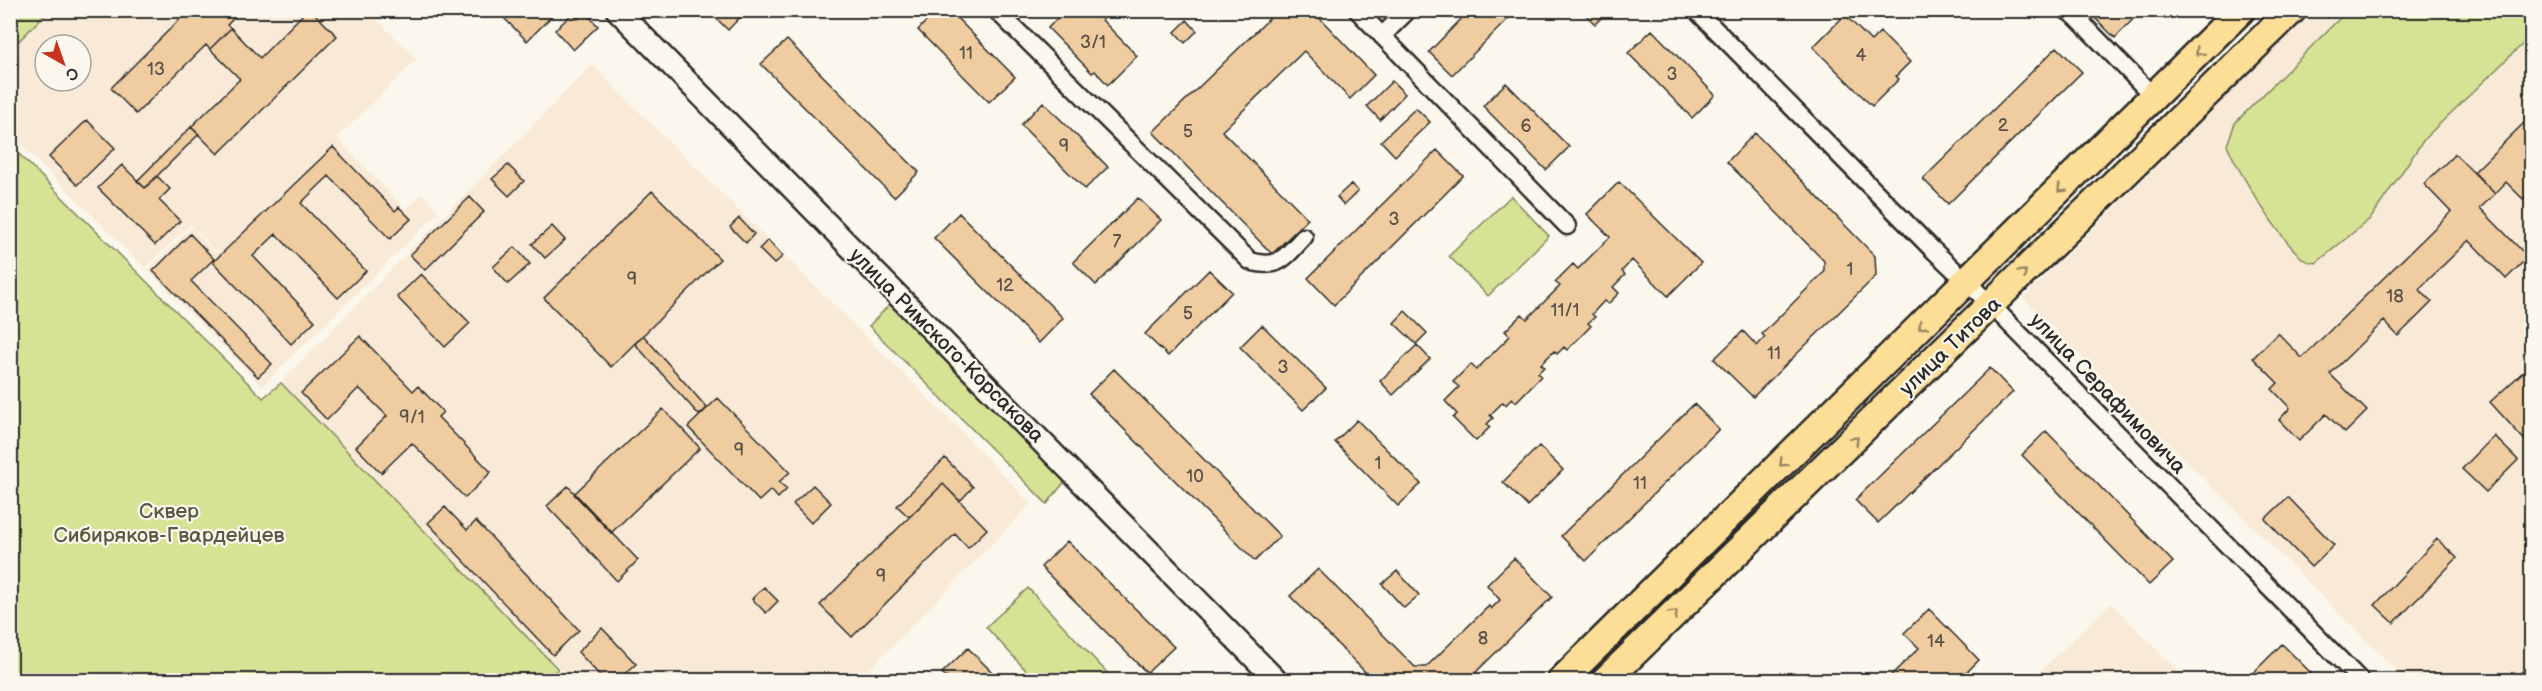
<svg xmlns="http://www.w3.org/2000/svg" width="2542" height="691" viewBox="0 0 2542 691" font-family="'Balsamiq Sans',sans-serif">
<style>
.built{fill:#f8ead6;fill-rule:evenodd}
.green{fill:#d6e294;stroke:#808660;stroke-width:1.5}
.building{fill:#f0cda1;stroke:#2b2b2b;stroke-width:1.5}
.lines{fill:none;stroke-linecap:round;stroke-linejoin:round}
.minor-casing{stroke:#2b2b2b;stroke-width:21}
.tertiary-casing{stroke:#2b2b2b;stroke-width:26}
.primary-casing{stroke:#2b2b2b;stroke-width:32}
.minor{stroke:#fbf7ec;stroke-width:16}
.tertiary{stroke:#fbf7ec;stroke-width:21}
.primary{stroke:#fdde96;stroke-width:27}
.oneway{stroke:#948460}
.labels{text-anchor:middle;stroke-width:4.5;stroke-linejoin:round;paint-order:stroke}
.number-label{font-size:18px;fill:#5c5448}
.street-label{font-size:21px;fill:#2b2b2b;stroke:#fbf7ec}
.park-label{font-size:21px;fill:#565945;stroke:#fbf7ec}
</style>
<rect width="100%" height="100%" fill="#fbf7ec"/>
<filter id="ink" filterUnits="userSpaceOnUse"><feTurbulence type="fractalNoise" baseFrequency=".0167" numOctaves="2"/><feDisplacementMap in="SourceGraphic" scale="12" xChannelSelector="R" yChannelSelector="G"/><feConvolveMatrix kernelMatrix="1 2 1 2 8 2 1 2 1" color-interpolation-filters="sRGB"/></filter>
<g filter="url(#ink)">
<path class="built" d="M10,11H368L417,59L337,138L406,210L422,194L439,212L262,386L148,270L192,227L215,253L220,248L215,251L191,224L145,268L14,138L20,133L11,123ZM45,45H81V81H45Z
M2313,11H2531V680H2406L2023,298Z
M592,65L954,424L1031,504L859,680H571L281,382Z
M2111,603L2187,680H2031Z"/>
<path class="green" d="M10,11L11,10L48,11L19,41L11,33Z
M2347,11H2531V36L2425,138L2371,218L2316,263C2311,262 2307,262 2303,259C2278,236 2241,177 2227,145L2235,123Z
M18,153L263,398L281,383L558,669L546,680H11L10,160Z
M1511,196L1549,236L1488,296L1449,256Z
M890,304L1066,480L1047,504L869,326Z
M1028,588L1114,680H1035L986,627Z"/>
<path class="building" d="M189,10H242L227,25L231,28L210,49L206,45L136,114L111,88Z
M307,10H311L337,36L218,154L191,127L240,79L210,49L231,28L260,58Z
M496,10H547L552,16L527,41Z
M708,10H747L728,30Z
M937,10H949L1015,77L989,102L918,30Z
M1065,10H1112L1102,20L1137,56L1108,85L1095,71L1092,73L1048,28Z
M1278,10H1312L1374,75L1350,99L1304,51L1222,131L1308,219L1272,254L1153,132Z
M1470,10L1516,11L1452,75L1429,52Z
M1581,10H1609L1595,24Z
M2093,10H2142L2115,38L2090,13Z
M585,12L598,26L573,50L555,30L573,13L578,19Z
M1845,15L1871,41L1880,32L1910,62L1896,76L1899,79L1872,106L1813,47Z
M1187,20L1197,31L1185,43L1175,32Z
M1652,30L1715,95L1692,118L1628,53Z
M787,40L919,172L894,197L761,64Z
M2057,47L2082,72L1948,204L1923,179Z
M1392,81L1405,94L1380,120L1367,106Z
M1506,83L1569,147L1546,170L1483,106Z
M1043,102L1108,167L1085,189L1021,125Z
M1416,108L1430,122L1395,156L1381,141Z
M2528,119L2532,122V192L2523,199L2506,182L2495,194L2474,172Z
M87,120L115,148L77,185L49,157Z
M191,127L199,134L145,188L137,181Z
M1755,133L1875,256L1876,276L1753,397L1714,359L1743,331L1757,346L1765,337L1762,334L1824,272V261L1727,162Z
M333,147L395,211L399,207L411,219L390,239L329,176L301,203L366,271L338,298L276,234L253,256L315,321L291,344L213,262Z
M1437,150L1463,176L1334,305L1308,278Z
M2455,154L2495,194L2480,208L2528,257L2506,279L2469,240L2419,289L2432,302L2398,336L2384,321L2330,374L2367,411L2345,433L2326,414L2299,441L2279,420L2290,408L2272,389L2278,383L2253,358L2278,333L2302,358L2451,212L2424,184Z
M122,165L145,188L157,176L170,189L159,200L180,221L155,245L98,188Z
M508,165L524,181L509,196L492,179Z
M1619,182L1701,263L1668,296L1632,260L1622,271L1625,275L1613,287L1619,293L1608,304L1604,301L1592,314L1595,317L1588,323L1591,326L1567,350L1564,347L1557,354L1554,351L1541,364L1544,367L1538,373L1541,376L1516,402L1512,398L1506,405L1503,402L1490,415L1493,418L1487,424L1490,427L1476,441L1453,418L1457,414L1445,401L1459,387L1453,382L1471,364L1476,370L1510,336L1505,331L1522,314L1527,319L1560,286L1555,282L1573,264L1578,269L1610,237L1587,214Z
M1351,184L1358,191L1344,205L1337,197Z
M652,191L720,259L611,367L544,298Z
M470,197L484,212L425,270L410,255Z
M1138,198L1161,220L1096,285L1073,262Z
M959,213L1063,318L1039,343L934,238Z
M739,218L754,234L746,243L730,227Z
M552,226L565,240L545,258L532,244Z
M190,234L214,259L191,281L272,364L258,377L153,271Z
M768,240L783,256L774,264L759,249Z
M515,247L530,264L508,284L493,267Z
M1209,270L1232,292L1168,356L1145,334Z
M421,274L470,323L445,347L397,297Z
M1405,311L1427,333L1416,344L1394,323Z
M1262,325L1326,388L1303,410L1240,347Z
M643,335L707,408L699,415L635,344Z
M360,336L413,391L418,386L443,412L438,417L491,472L465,498L412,443L381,473L356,447L387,416L359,388L327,420L301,393Z
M1417,345L1430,359L1393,395L1380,381Z
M2532,364V443L2529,445L2490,402Z
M1990,368L2013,392L1878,523L1855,500Z
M1114,369L1280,536L1255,561L1089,394Z
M718,398L790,472L779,482L787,489L778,498L771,490L759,501L688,427Z
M1694,404L1719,429L1586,561L1561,536Z
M663,409L700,448L611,533L574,494Z
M1357,420L1421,484L1398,506L1335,442Z
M2046,431L2173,562L2149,585L2022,455Z
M2494,436L2518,460L2486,492L2462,469Z
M1539,446L1563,470L1527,506L1503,482Z
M945,458L973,487L960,501L943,484L909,517L897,506Z
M943,484L987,529L968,548L955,534L852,637L820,605Z
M813,485L831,503L811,523L793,504Z
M568,486L638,560L617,581L547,506Z
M2288,497L2334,545L2311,567L2265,519Z
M445,507L467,530L476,521L579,630L553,655L428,523Z
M2437,539L2457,558L2394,623L2375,605Z
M1067,541L1174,647L1147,673L1041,567Z
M1514,558L1552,597L1468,680H1373L1290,596L1318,569L1415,667H1426L1489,606L1491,609L1500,600L1487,585Z
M1397,571L1419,595L1404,608L1382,584Z
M764,587L778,601L766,613L752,599Z
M1929,609L1979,660L1959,680H1886L1919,648L1904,633Z
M602,628L636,664L618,680H604L578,652Z
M2282,644L2318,680H2246Z
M968,648L1000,680H950L942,673Z
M2532,662V680H2513Z"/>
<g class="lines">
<g class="minor-casing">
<path id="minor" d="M996,10L1250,261C1279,270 1285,257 1304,237
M1357,10L1567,226
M1696,10L1932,249L1991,305L2360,680
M2066,10L2076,17L2154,97
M1382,36L1408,10"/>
</g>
<g class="tertiary-casing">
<path id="tertiary" d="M617,10L1276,680"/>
</g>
<g class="primary-casing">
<path id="primary" d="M1562,680L2241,10
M1606,680L2292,10"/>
</g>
<use href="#minor" class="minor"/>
<use href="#tertiary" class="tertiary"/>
<use href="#primary" class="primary"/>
</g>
<defs><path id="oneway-chevron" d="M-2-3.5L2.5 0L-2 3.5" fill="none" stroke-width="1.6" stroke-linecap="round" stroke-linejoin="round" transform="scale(1.5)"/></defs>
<g class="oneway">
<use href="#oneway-chevron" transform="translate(2199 52) rotate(135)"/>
<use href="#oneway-chevron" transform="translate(2061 189) rotate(135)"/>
<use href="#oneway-chevron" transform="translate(2023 273) rotate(-44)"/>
<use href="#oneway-chevron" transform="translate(1922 326) rotate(135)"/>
<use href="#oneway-chevron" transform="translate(1855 440) rotate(-45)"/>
<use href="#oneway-chevron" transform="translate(1783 463) rotate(135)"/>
<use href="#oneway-chevron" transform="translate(1674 614) rotate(-44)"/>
</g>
</g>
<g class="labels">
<g class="number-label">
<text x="1093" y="48">3/1</text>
<text x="966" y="59">11</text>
<text x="1861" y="61">4</text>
<text x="156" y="75">13</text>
<text x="1672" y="80">3</text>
<text x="2003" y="131">2</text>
<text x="1526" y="132">6</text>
<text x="1188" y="137">5</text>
<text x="1064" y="152">9</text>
<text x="1394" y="225">3</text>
<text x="1117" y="247">7</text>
<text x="1850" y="275">1</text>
<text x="632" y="285">9</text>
<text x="1005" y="291">12</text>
<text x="2395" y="302">18</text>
<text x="1565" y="316">11/1</text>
<text x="1188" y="319">5</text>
<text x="1774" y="359">11</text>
<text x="1283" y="373">3</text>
<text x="412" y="423">9/1</text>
<text x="739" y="456">9</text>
<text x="1378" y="469">1</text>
<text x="1195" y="482">10</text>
<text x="1640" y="489">11</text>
<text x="881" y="582">9</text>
<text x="1483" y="644">8</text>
<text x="1936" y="647">14</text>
</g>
<g class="street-label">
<text transform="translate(947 345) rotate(45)" y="7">улица Римского-Корсакова</text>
<text transform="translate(1950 346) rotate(-44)" y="7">улица Титова</text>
<text transform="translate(2108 393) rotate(46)" y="7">улица Серафимовича</text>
</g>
<g class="park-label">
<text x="169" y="518">Сквер<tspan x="169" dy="24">Сибиряков-Гвардейцев</tspan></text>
</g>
</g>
<rect width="2542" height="691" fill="none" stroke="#fbf7ec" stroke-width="36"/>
<rect x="18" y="18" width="2506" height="655" fill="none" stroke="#2b2b2b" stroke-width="2" filter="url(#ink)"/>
<g transform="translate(63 63) rotate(140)"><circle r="28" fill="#fbf7ec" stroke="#a8a59f" stroke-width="1.5"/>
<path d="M0-4.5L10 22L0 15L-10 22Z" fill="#c8321e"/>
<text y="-9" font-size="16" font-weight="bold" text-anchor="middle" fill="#2b2b2b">С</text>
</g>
</svg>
